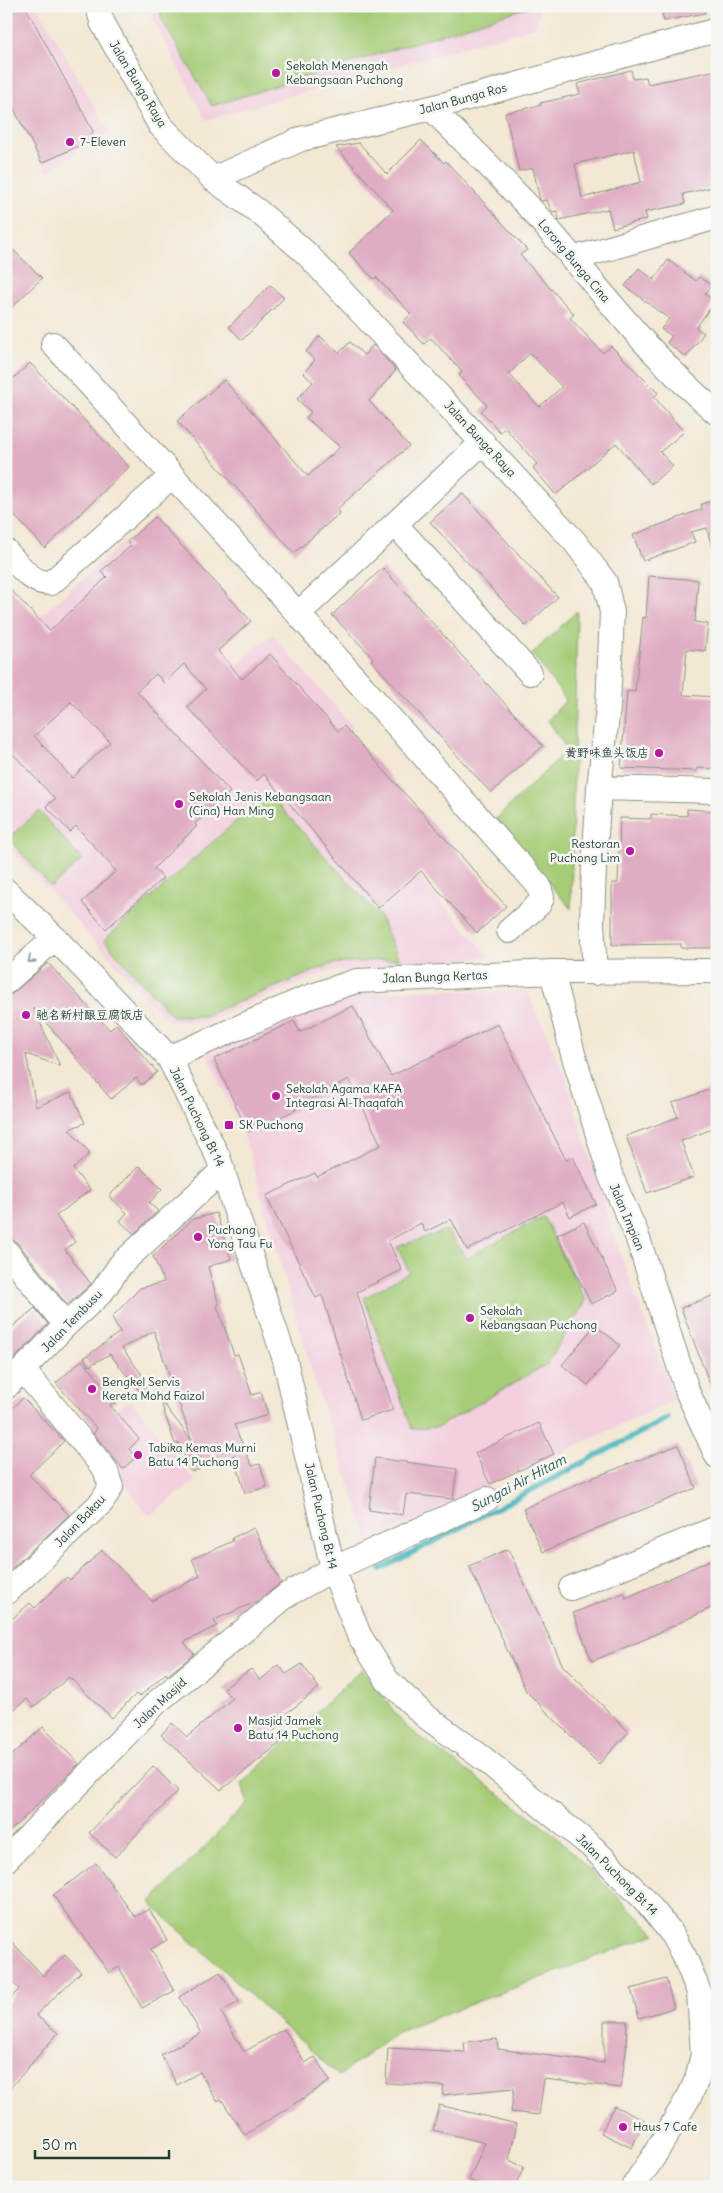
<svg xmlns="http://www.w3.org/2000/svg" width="723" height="2193" viewBox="0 0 723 2193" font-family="Delius,'LXGW WenKai TC',sans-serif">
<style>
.built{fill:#f3cfdf}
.green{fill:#a5cc76;stroke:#628455}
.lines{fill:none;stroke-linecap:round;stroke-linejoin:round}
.stream{stroke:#49b8c0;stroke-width:5.5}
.building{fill:#e0acc3;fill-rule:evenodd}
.minor-casing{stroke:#899284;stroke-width:26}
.minor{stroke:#fff;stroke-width:24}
.oneway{stroke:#8f9e9a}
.poi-dot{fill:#b5179e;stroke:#f6f6f2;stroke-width:2}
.labels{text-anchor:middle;stroke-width:5;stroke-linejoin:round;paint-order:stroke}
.poi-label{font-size:12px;fill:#1f3d34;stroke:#f6f6f2;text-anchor:start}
.street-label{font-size:12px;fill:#1f3d34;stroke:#f6f6f2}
.water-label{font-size:14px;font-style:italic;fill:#2a5c57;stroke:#f6f6f2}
</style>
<rect width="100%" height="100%" fill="#f6f6f2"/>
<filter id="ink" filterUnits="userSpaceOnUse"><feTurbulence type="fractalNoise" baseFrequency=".02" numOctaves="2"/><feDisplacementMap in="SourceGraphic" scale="10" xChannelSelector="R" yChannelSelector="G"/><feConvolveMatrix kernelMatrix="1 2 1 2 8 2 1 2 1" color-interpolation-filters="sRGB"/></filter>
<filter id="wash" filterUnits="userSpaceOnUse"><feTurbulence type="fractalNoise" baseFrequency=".0096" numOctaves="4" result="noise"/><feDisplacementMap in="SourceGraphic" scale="20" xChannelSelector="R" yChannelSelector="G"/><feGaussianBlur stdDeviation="1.12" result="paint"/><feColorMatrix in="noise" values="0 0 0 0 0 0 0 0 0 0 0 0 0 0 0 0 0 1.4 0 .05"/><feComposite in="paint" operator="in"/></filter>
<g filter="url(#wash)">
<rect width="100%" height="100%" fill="#f3e8d4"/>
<path class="built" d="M6,6H37L109,132L47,172L6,99Z
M150,6H541L535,27L206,120L153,20Z
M125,541L238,664L272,634L353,727L317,763L490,957L329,971L205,1022L168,1021L6,844V647Z
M407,990L527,991L565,1076L616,1243L675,1400L369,1541L318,1393L245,1138L207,1054L346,996Z
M131,1400L195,1481L149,1516L82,1428Z"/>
<path class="green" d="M159,6H532L212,106L162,20Z
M577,611L571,909L495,820L567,750L548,720L566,700L532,654Z
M267,793L379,915L399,959L332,964L204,1016H172L104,940Z
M39,811L82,860L51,887L8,838Z
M543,1216L586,1301L547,1364L438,1427L412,1429L364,1298L409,1272L397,1247L447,1230L467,1258Z
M362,1669L406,1727L548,1829L656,1934L395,2033L339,2076L150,1903L247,1803L242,1783Z"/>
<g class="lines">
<path class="stream" d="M381,1569L668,1418"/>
</g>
<g id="blocks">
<path class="building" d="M6,6H25L93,131L89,141L42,163L6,94Z
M660,6H704L705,13L664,21Z
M631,70L633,79L646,77L648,84L717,70V161L713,162L717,186L683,194L685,204L645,212L647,219L613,228L608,209L559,220L557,211L552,212L547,200L542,201L540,200L533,168L519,171L505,113L541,105L540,103L580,94L577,84ZM634,150L641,182L582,198L575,164Z
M421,140L444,163L446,161L527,250L520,255L574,314L570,318L603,353L611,346L658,393L654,397L684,432L660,452L673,466L651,484L616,443L556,495L533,468L537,464L505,428L500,432L481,411L487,405L459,376L462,372L431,338L424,344L403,322L411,314L376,277L374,279L349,253L393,210L336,147L359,143L387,174ZM530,353L562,387L539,407L509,374Z
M6,243L42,278L6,313Z
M668,260L696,281L699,277L711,285L705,294L715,301L696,328L704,333L686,357L667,343L672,336L661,329L669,319L625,286L639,268L654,280Z
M270,285L284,298L242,340L229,327Z
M320,336L339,353L350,342L364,355L373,345L396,370L369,401L409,446L337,509L340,513L294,553L177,421L224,380L308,476L340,447L306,418L311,412L297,399L313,382L303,373L315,360L306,352Z
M30,363L129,467L45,548L6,507V385Z
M462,493L558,597L526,626L430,522Z
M717,500V545H711L707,528L691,532L695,542L643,561L633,535L702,509L701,504Z
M155,517L251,621L218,651L242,679L270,654L338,731L344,726L506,906L477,933L421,871L378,908L264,774L257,781L187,707L206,689L184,664L164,683L156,674L137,691L230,792L195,824L197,826L154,868L163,878L106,929L82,902L116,871L76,826L70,832L46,806L55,799L14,755L6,762V585L50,631L107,577L101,571L131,546L127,542ZM71,702L110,742L72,778L34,736Z
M383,568L543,746L491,793L371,660L373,658L332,615Z
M649,576L698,580L695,622L708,624L705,651L687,649L683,695L717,697V769L697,768V771L621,768L627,691L635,692L643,617L646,618Z
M687,809L717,811L712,883H717V948H681V944L612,945V883H618L620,818L651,819V814L687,816Z
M48,963L110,1030L116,1024L157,1072L142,1085L136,1078L111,1099L33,1007L60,1066L26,1054L36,1107L71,1092L85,1123L69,1129L90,1153L73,1169L90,1190L56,1216L75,1242L65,1250L91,1284L67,1305L17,1242L6,1238V999Z
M353,1006L391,1076L498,1024L566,1160L573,1157L596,1204L570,1217L563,1202L467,1250L451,1219L425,1232L421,1223L388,1241L402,1270L357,1292L393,1410L361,1420L322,1295L316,1298L266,1196L315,1173L317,1177L381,1145L349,1079L295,1108L296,1110L248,1132L214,1059L294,1021L300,1032Z
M717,1087V1127L681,1141L694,1177L647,1193L626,1136L678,1117L672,1103Z
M139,1166L162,1189L149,1203L158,1211L134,1234L120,1221L127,1213L109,1196Z
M216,1213L231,1259L208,1267L219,1305L217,1306L234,1355L238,1354L252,1395L261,1392L268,1415L234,1425L252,1466L260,1464L267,1487L245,1493L234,1455L192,1472L179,1443L175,1444L162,1405L164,1404L192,1441L154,1331L122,1348L149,1384L139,1391L110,1354L89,1366L84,1358L120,1332L112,1317L140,1288L164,1282L153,1256L193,1219Z
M584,1222L618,1291L591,1304L557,1235Z
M717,1294V1395H714L681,1308Z
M35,1308L48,1324L10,1363L6,1358V1332Z
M595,1325L620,1345L588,1385L562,1365Z
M82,1360L117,1401L110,1405L139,1439L129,1449L136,1457L123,1469L93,1433L97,1429L56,1383Z
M23,1398L64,1441L29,1475L69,1515L6,1574V1414Z
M539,1423L554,1454L490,1484L475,1453Z
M678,1445L696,1488L583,1534L543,1552L523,1509L579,1483Z
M375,1458L457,1469L453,1499L406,1494L403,1515L369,1510Z
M254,1528L281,1583L258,1601L214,1620L217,1626L184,1642L194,1654L167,1676L166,1673L139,1697L136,1694L112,1718L69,1677L34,1707L27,1699L6,1716V1624L30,1603L35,1608L67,1577L70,1580L102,1550L152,1601L200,1576L192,1559L233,1541L232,1538Z
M508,1549L563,1666L629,1732L599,1764L526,1691L469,1566Z
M717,1557V1605L643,1640L592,1661L573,1613L624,1593L626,1598Z
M302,1664L319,1688L287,1713L290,1716L272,1733L280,1743L221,1790L161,1735L172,1723L187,1737L232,1699L223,1689L251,1669L260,1680L279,1665L286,1674Z
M43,1727L79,1764L6,1835V1761Z
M153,1766L178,1791L115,1857L89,1833Z
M96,1863L135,1917L149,1909L167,1940L151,1949L174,1991L142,2008L119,1967L109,1973L53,1895Z
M6,1935L43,1976L65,1955L81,1972L36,2015L58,2033L6,2093V2004L19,1989L6,1975Z
M220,1972L239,2002L221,2012L244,2052L284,2029L305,2063L315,2057L330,2081L245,2135L221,2099L217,2101L200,2072L177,2085L161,2055L201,2033L179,1997Z
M666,1979L674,2008L639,2018L631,1989Z
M604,2021H627L626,2050L621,2088L544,2079L539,2115L511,2112L514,2088L442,2095L444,2086L386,2083L388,2048L465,2052L464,2042L497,2039L498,2049L604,2063Z
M439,2105L517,2124L509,2160L524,2167L515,2187H485L469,2180L485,2143L433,2130Z
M614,2106L644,2120L632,2148L601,2133Z"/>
</g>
</g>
<g filter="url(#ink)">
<use href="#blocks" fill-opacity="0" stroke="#899284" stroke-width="1"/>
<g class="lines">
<g class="minor-casing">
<path id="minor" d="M98,6L102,22L160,125L213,179L259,212L306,253L575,542L605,582L612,612L608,707L599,788L594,866L592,923L595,973
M431,108C463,140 496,172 527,205C590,275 645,353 717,413
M213,179L301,139L431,108L717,30
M572,259L717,217
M53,344L298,614L539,886L542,898L539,904L509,931
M395,524L530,673
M6,551C19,565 31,584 51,583L172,476
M298,614L483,442
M599,788L717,791
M6,891L55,938L169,1058L218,1157L285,1360L333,1569L359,1635L387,1680L424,1715L484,1759L592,1847L643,1898L670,1931L685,1958L699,1992L703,2054L697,2079L690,2095L652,2159L633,2187
M552,972L573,1054L611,1177L636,1233L688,1393L717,1456
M6,982L55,938
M169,1058L306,998L356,981L552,972L717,971
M6,1251L66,1325
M6,1387L66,1325L101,1293L121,1264L223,1170
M571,1588L717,1528
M6,1593L102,1502L111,1487L105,1469L24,1371
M6,1860L157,1702L287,1595L333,1569L487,1499"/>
</g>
<use href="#minor" class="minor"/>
</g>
<defs><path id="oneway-chevron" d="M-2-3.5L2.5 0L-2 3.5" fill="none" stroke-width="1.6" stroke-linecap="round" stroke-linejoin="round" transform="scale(1.25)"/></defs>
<use class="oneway" href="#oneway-chevron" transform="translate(31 960) rotate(138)"/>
</g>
<g class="poi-dot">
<circle cx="276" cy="73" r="5"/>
<circle cx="70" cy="142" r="5"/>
<circle cx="659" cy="753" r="5"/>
<circle cx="179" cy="804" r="5"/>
<circle cx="630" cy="851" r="5"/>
<circle cx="26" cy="1015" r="5"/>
<circle cx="276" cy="1096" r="5"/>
<rect x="224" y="1120" width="10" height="10" rx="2.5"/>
<circle cx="198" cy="1237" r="5"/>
<circle cx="470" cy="1318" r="5"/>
<circle cx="92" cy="1389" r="5"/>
<circle cx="138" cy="1455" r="5"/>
<circle cx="238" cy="1728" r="5"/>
<circle cx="623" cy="2127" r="5"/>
</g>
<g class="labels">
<g class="poi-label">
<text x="286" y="70">Sekolah Menengah<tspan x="286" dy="14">Kebangsaan Puchong</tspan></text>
<text x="80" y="146">7-Eleven</text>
<text x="649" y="757" text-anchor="end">黄野味鱼头饭店</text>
<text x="189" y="801">Sekolah Jenis Kebangsaan<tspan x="189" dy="14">(Cina) Han Ming</tspan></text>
<text x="620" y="848" text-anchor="end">Restoran<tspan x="620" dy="14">Puchong Lim</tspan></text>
<text x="36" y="1019">驰名新村酿豆腐饭店</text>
<text x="286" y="1093">Sekolah Agama KAFA<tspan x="286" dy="14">Integrasi Al-Thaqafah</tspan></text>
<text x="239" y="1129">SK Puchong</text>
<text x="208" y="1234">Puchong<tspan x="208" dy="14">Yong Tau Fu</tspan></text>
<text x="480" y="1315">Sekolah<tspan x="480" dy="14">Kebangsaan Puchong</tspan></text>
<text x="102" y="1386">Bengkel Servis<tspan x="102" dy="14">Kereta Mohd Faizol</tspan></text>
<text x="148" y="1452">Tabika Kemas Murni<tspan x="148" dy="14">Batu 14 Puchong</tspan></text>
<text x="248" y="1725">Masjid Jamek<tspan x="248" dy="14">Batu 14 Puchong</tspan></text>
<text x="633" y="2131">Haus 7 Cafe</text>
</g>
<g class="street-label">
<text transform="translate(138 84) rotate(59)" y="4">Jalan Bunga Raya</text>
<text transform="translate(463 99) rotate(-15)" y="4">Jalan Bunga Ros</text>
<text transform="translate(574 261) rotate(50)" y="4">Lorong Bunga Cina</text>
<text transform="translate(480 439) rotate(47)" y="4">Jalan Bunga Raya</text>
<text transform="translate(435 977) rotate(-2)" y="4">Jalan Bunga Kertas</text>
<text transform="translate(197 1117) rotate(64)" y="4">Jalan Puchong Bt 14</text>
<text transform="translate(627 1217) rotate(67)" y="4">Jalan Impian</text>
<text transform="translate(72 1321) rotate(-46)" y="4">Jalan Tembusu</text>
<text transform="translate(321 1516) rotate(77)" y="4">Jalan Puchong Bt 14</text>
<text transform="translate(80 1521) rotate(-46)" y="4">Jalan Bakau</text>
<text transform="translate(160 1703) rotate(-43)" y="4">Jalan Masjid</text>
<text transform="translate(617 1875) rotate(45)" y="4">Jalan Puchong Bt 14</text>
</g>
<g class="water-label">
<text transform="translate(518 1483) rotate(-28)" y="5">Sungai Air Hitam</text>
</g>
</g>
<rect width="723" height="2193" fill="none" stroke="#f6f6f2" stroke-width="25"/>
<path d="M35 2150v8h134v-8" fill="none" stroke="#1f3d34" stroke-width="2.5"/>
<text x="42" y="2150" font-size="15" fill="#1f3d34" stroke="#f6f6f2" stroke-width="4" paint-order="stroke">50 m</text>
</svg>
